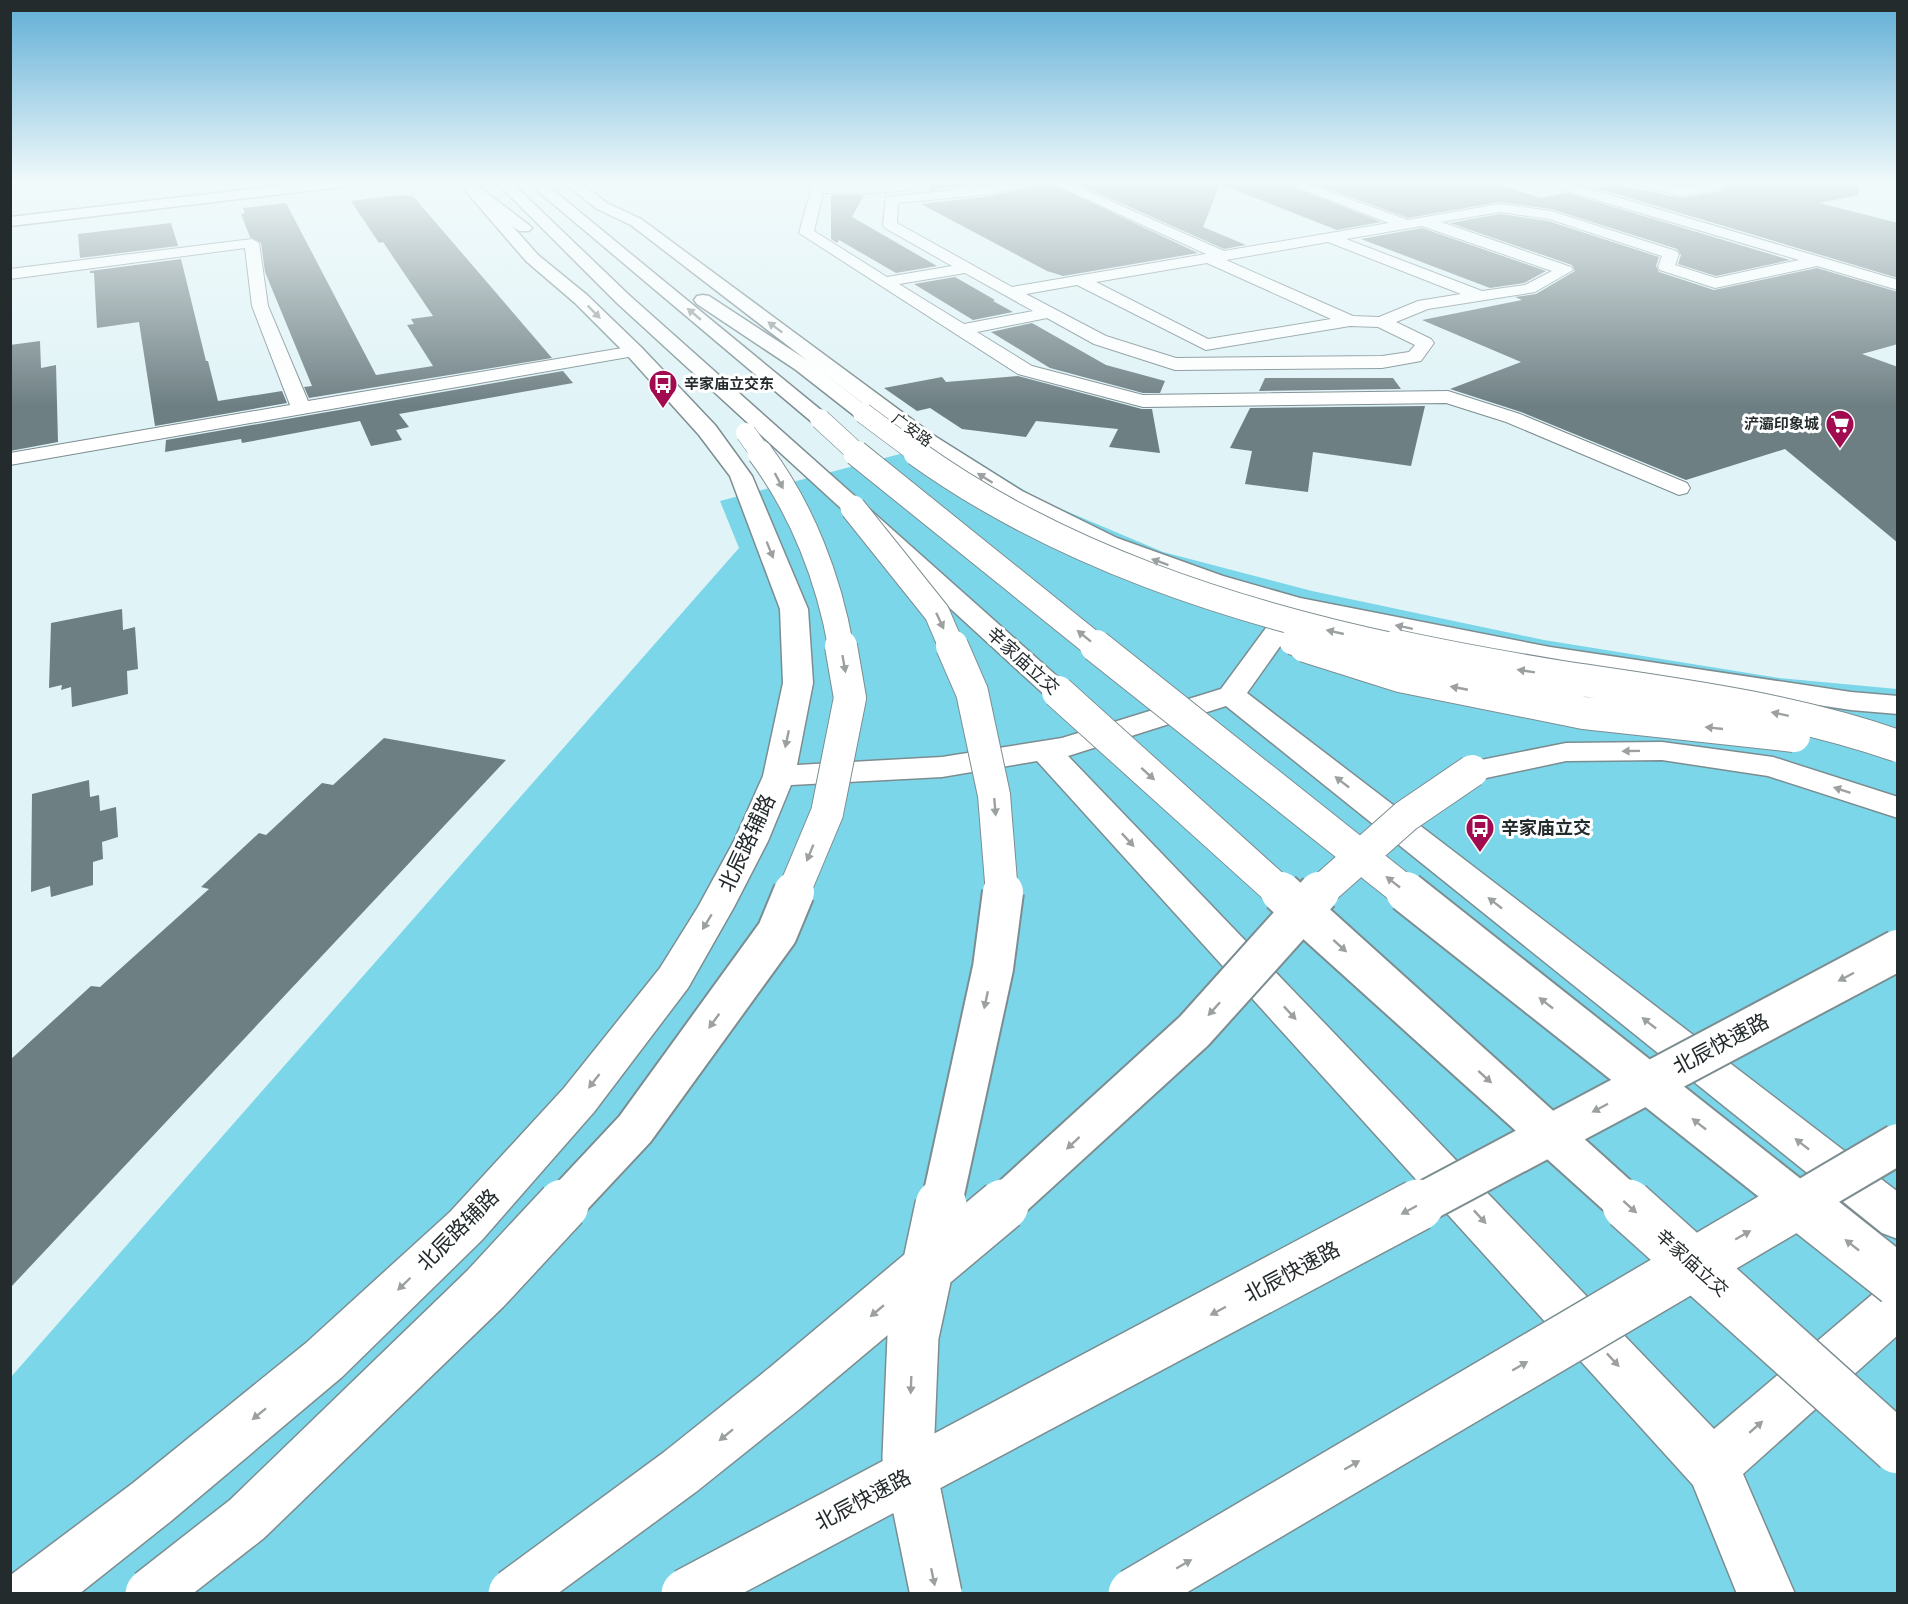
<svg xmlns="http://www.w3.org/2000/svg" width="1908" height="1604" viewBox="0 0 1908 1604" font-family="Manrope,'Noto Sans SC',sans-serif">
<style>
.green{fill:#7bd6e9}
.building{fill:#6e7f83}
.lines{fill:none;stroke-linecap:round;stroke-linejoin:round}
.street-casing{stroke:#7c8d91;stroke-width:2}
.secondary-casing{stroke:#7c8d91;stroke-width:3}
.highway-casing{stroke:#7c8d91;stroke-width:3}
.street{fill:#fff;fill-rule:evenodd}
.secondary{fill:#fff;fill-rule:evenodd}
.highway{fill:#fff;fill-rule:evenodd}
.highway-bridge-far4-casing{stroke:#7c8d91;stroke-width:21;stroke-linecap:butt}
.highway-bridge-far3-casing{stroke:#7c8d91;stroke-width:27;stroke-linecap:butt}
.highway-bridge-far2-casing{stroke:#7c8d91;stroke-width:34;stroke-linecap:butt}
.highway-bridge-far1-casing{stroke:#7c8d91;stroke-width:44;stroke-linecap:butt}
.highway-bridge-casing{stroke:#7c8d91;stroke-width:54;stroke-linecap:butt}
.highway-bridge-far4{stroke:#fff;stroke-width:20}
.highway-bridge-far3{stroke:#fff;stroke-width:25}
.highway-bridge-far2{stroke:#fff;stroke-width:32}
.highway-bridge-far1{stroke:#fff;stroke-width:40}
.highway-bridge{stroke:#fff;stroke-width:51}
.oneway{fill:#9ca0a0}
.labels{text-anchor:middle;stroke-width:6;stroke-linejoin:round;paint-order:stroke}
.far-poi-label{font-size:15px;font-weight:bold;fill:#242b2c;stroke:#fff;text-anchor:start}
.far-street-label{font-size:15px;fill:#242b2c;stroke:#fff}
.street-label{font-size:18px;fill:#242b2c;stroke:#fff}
.poi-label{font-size:18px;font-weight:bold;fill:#242b2c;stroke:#fff;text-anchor:start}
.near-street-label{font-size:21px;fill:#242b2c;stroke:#fff}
</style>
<rect width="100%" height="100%" fill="#e0f3f7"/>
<path class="green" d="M946,442L1040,500L1163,552L1312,591L1544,640L1779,678L1897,689V1593L11,1594V1377L739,548L720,501Z"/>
<path class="building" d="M934,181H1002L929,190Z
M1038,181H1045L1198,253L1063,276L1047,271L921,204L992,196L1036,186Z
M1071,181H1278L1381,222L1337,230L1220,184L1203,227L1246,245L1224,249Z
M1306,181H1488L1541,198L1567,193L1790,260L1716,276L1678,264L1681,255L1677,249L1551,209L1500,202L1408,218Z
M1726,181H1858L1859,195L1819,203L1898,223V278L1596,188L1619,185L1681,198L1718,192L1726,187Z
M399,195L413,196L552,358L309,398L304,387L312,386L265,272L261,243L250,237L241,214L245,213L243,208L286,203L376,375L433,366L407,325L414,324L411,319L433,316L383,242L379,243L351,201Z
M831,195H864L852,217L937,266L896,273L839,240L837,243L831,239Z
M1500,214L1548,221L1659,257L1656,266L1659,272L1714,290L1817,268L1898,292V344L1862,354L1898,367V543L1785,449L1686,480L1521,412L1450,389L1521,362L1422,320L1522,300L1515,297L1536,294L1575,271L1572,265L1450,223Z
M171,223L178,246L80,258L78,234Z
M1422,228L1546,271L1524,283L1490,288L1361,239Z
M181,259L206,361H208L218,401L282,391L287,403L155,426L139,322L97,328L94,273H90V271Z
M955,277L995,300L993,301L1013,312L973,320L914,284Z
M1032,323L1106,365L1165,381L1160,393H1143L1050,368L991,332Z
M40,341L41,368L56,365L58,442L10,451V345Z
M563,371L573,383L399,414L409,427L396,430L402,440L371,446L360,421L242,443L241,439L165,452L166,440Z
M1018,376L1142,409H1152L1160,453L1109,447L1118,429L1036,421L1026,437L962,429L930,408L917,411L884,388L942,377L946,382Z
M1265,378H1393L1401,389L1259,391Z
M1425,406L1411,466L1313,452L1308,492L1245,484L1252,451L1230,448L1250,408Z
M122,609L123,630L135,627L138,669L127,671L128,694L72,707L71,687L61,690L62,685L49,688L51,623Z
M384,738L506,760L10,1288V1060L91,986L100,987L209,889L201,887L259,833L266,835L322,783L333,785Z
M89,780L90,797L99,795L100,811L116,807L118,837L102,842L103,859L93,862V885L51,897L50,886L31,892L32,794Z"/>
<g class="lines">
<g class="street-casing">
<path id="street" d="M906,181H921L923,184C911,195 842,193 823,193L814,231L887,277L952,266L885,228L883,225L886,197L992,186L1012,181H1036L1035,184L992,194L898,203L897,223L1012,287L1206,254L1047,181H1065L1224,251L1389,223L1280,181H1299L1408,220L1500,204L1551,211L1676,251L1679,254L1675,265L1716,278L1799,260L1543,184L1542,181H1563L1898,280V290L1817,266L1715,288L1660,270L1658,267L1662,256L1549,219L1500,212L1441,222L1571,267L1573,270L1535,292L1428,309L1396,322L1431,339L1434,343L1421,361L1382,368L1175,370L1094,344L1047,318L977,332L1032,366L1143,395L1448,391L1520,414L1687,483L1690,488L1687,493L1679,495L1506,422L1446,403L1143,407L1018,374L799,233L812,186ZM1422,226L1552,271L1525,285L1482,291L1346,239ZM1328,242L1461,294L1418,301L1379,317L1353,316L1226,260ZM1207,263L1331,319L1208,339L1096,282ZM965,273L1033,311L964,324L899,284ZM1077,285L1206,350L1350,326L1378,327L1415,345L1409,352L1382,356L1176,358L1106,336L1026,294Z
M1635,181H1657L1681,188L1709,183V181H1722L1724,186L1717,190L1681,196L1636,184Z
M252,239L259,243L268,306L308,401L634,346L640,347L643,351L640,355L634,356L10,465V453L290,405L252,306L245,248L10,279V269Z"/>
</g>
<g class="secondary-casing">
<path id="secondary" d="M320,181H364L357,185L10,226V217Z
M457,181H472L538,255L587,295L641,347L715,425L752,476L808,609L813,683L797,765L942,757L1062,738L1221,689L1280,609L1205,588L1099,548L1006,501L917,445L631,225L597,209L562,181H578L607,203L641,219L933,435L1022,491L1117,538L1223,576L1300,598L1550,647L1851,692L1898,696V714L1851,710L1550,665L1303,614L1247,693L1898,1192V1239L1882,1233L1226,706L1068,756L1714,1429L1881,1287L1898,1281V1335L1743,1474L1795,1594H1737L1693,1485L1037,761L942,777L791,785L768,841L734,907L688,988L594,1112L482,1240L342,1377L171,1521L79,1594H10L12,1574L133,1483L306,1343L450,1212L564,1088L660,968L698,907L734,841L763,776L783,683L780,609L730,476L699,435L627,355L575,303L526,261Z"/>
</g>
<g class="highway-casing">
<path id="highway" d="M495,181H510L629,295L1068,686L1073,692L1068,698L1058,701L1048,698L617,303Z
M526,181H542L827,415L831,419L827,423L820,425L813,423Z
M470,183L475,184L529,225L532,228L529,231H519L465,190L463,187L465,184Z
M703,295L709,296L810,362L870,409L873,413L870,417L863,419L856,417L796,370L697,304L694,300L697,296Z
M1662,742L1773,757L1898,797V818L1768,776L1662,760L1566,761L1472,781L1461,778L1456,771L1461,764L1566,743Z"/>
</g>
<use href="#street" class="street"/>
<use href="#secondary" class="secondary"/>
<use href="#highway" class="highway"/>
<g class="highway-bridge-far4-casing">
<path id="highway-bridge-far4" d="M863,413L918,454
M820,419L858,454
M746,433L761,454"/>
</g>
<g class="highway-bridge-far3-casing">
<path id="highway-bridge-far3" d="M760,453C802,509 829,579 841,648
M856,453L1098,648
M916,453C1058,555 1233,612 1403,648
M853,508L937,613L952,648
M1292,642L1310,648"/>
</g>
<g class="highway-bridge-far2-casing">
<path id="highway-bridge-far2" d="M952,646L972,692L994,795L1002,894
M1096,646L1408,894
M1305,646L1400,676L1584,713L1794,736
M1396,646C1451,658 1507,668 1562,677C1676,694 1789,708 1898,746
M1058,692L1282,894
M793,894L827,813L850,698L841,646
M1318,894L1406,816L1472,771"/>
</g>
<g class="highway-bridge-far1-casing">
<path id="highway-bridge-far1" d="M1281,892L1630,1207
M1406,892L1804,1207
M562,1207L635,1129L777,933L794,892
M941,1207L993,968L1003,892
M1001,1207L1194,1031L1319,892
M1415,1207L1898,950
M1791,1207L1898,1144"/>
</g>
<g class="highway-bridge-casing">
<path id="highway-bridge" d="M1628,1205L1898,1448
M1802,1205L1898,1281
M151,1594L247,1519L485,1289L563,1205
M514,1594L680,1472L785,1388L1003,1205
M687,1594L1418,1205
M936,1594L908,1457L913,1336L941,1205
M1134,1594L1794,1205"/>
</g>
<use href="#highway-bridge-far4" class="highway-bridge-far4"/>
<use href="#highway-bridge-far3" class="highway-bridge-far3"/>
<use href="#highway-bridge-far2" class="highway-bridge-far2"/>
<use href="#highway-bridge-far1" class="highway-bridge-far1"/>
<use href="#highway-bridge" class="highway-bridge"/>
</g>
<defs><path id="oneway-solid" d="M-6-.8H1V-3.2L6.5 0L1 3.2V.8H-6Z" transform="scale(1.5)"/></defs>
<g class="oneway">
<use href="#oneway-solid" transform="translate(594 312) rotate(45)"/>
<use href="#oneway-solid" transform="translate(694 314) rotate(-140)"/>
<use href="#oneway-solid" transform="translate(775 327) rotate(-143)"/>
<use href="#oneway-solid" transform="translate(985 478) rotate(-148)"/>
<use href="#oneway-solid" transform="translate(779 481) rotate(62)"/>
<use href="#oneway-solid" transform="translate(770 550) rotate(68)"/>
<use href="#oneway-solid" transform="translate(1160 562) rotate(-160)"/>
<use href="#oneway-solid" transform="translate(940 621) rotate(65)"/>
<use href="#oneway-solid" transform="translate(1404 627) rotate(-168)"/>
<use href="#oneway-solid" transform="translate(1335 632) rotate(-167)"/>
<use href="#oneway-solid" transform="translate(1084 636) rotate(-141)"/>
<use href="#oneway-solid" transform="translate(844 664) rotate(80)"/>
<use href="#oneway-solid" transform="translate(1526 671) rotate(-171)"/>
<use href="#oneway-solid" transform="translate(1459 688) rotate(-169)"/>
<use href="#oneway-solid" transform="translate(1780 714) rotate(-168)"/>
<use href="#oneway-solid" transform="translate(1714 728) rotate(-174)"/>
<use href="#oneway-solid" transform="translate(787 739) rotate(102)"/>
<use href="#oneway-solid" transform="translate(1631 751) rotate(179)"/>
<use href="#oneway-solid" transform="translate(1148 774) rotate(42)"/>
<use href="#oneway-solid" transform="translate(1342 782) rotate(-142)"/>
<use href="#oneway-solid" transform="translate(1842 790) rotate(-162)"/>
<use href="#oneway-solid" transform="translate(995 807) rotate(85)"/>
<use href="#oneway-solid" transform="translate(1128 840) rotate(47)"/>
<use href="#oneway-solid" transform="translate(810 853) rotate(112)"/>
<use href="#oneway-solid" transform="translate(1393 882) rotate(-142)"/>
<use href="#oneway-solid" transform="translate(1495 903) rotate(-142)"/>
<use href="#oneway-solid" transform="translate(707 922) rotate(121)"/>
<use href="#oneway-solid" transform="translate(1340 946) rotate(42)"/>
<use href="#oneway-solid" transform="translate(1846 977) rotate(152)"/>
<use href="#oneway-solid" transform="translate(986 1000) rotate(102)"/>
<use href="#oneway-solid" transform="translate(1546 1003) rotate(-142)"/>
<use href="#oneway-solid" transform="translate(1214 1009) rotate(132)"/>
<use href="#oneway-solid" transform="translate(1290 1013) rotate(47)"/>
<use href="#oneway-solid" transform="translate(714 1021) rotate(126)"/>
<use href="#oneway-solid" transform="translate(1649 1023) rotate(-142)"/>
<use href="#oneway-solid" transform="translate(1485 1077) rotate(42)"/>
<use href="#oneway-solid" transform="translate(594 1081) rotate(128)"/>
<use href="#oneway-solid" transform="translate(1600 1108) rotate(152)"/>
<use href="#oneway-solid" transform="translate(1699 1124) rotate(-142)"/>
<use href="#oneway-solid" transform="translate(1073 1143) rotate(137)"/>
<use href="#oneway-solid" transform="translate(1802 1144) rotate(-142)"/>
<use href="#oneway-solid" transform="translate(1630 1207) rotate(42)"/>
<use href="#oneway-solid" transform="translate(1409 1210) rotate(152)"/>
<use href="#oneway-solid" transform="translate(1480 1217) rotate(47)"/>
<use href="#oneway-solid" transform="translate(1743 1235) rotate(-30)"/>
<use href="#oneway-solid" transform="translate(1852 1245) rotate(-142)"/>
<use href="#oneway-solid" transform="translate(404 1284) rotate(136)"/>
<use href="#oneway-solid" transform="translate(877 1311) rotate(140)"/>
<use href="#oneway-solid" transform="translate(1218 1311) rotate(152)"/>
<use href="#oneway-solid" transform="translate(1613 1360) rotate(47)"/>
<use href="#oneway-solid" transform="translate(1520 1366) rotate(-30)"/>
<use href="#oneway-solid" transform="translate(911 1385) rotate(92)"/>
<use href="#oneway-solid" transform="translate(259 1414) rotate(141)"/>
<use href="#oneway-solid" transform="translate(1756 1427) rotate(-41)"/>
<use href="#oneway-solid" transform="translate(726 1435) rotate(141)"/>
<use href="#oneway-solid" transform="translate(1352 1465) rotate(-30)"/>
<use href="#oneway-solid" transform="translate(1184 1564) rotate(-30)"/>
<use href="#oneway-solid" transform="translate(933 1577) rotate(78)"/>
</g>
<linearGradient id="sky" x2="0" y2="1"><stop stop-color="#60aed6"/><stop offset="0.45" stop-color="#f1fafb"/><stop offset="1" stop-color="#f1fafb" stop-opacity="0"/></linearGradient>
<rect width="1908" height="406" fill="url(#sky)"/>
<defs>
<g id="bus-pin" transform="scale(1.5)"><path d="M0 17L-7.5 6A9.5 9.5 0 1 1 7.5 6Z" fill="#a10b4f" stroke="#fff"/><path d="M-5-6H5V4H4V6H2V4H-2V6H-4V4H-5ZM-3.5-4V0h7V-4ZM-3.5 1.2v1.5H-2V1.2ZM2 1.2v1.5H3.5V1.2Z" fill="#fff"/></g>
<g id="supermarket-pin" transform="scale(1.5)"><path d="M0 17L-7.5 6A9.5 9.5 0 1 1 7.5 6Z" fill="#a10b4f" stroke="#fff"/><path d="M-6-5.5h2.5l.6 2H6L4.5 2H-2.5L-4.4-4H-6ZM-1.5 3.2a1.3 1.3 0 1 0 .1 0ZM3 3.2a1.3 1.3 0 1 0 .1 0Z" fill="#fff"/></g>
</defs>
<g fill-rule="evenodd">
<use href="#bus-pin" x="663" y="384"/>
<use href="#supermarket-pin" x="1840" y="424"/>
<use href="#bus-pin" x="1480" y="828"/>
</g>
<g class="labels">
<g class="far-poi-label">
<text x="684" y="389">辛家庙立交东</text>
<text x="1819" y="429" text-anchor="end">浐灞印象城</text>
</g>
<g class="far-street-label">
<text transform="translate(912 430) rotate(36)" y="5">广安路</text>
</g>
<g class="street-label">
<text transform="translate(1023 661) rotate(42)" y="6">辛家庙立交</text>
<text transform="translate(1692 1263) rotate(42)" y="6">辛家庙立交</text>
</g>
<g class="poi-label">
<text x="1501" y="834">辛家庙立交</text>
</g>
<g class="near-street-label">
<text transform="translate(747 843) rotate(-65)" y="7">北辰路辅路</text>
<text transform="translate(1721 1044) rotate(-28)" y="7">北辰快速路</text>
<text transform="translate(458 1230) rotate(-45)" y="7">北辰路辅路</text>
<text transform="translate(1292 1272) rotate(-28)" y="7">北辰快速路</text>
<text transform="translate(863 1500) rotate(-28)" y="7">北辰快速路</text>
</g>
</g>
<rect width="1908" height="1604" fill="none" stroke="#242b2c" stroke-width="24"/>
</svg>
